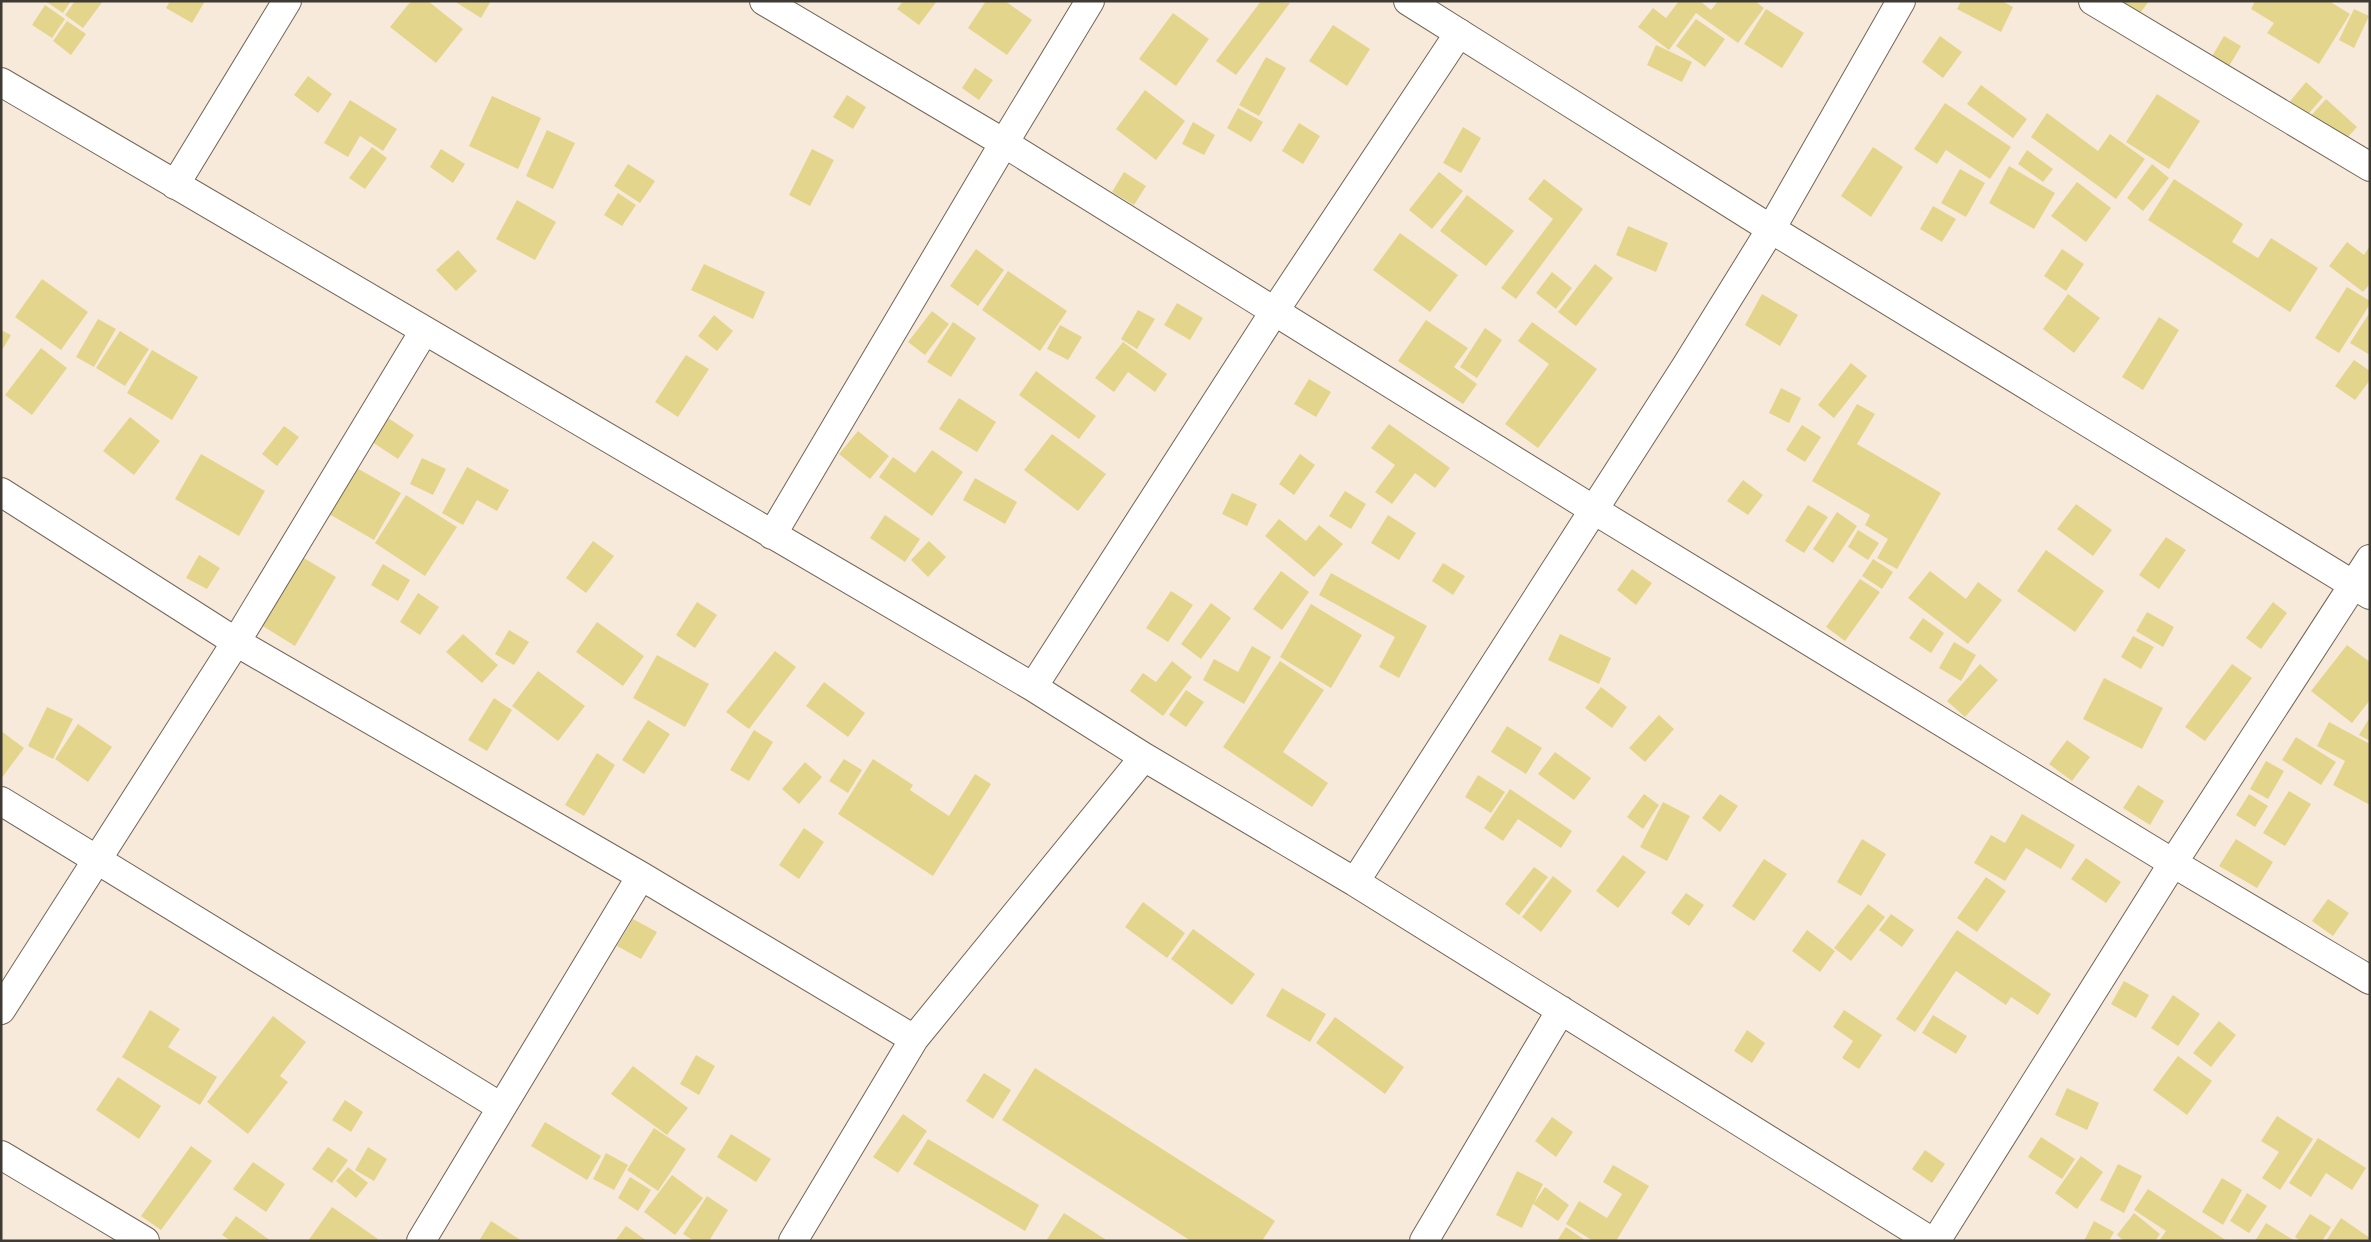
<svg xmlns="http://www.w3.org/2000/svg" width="2371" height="1242" viewBox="0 0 2371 1242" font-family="Merriweather,serif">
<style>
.building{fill:#e4d58c}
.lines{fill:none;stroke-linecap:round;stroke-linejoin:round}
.minor-casing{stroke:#726658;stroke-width:30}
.major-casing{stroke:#726658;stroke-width:30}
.minor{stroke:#fff;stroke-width:28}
.major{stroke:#fff;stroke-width:28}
</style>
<rect width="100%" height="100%" fill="#f8eada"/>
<path class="building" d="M45,1H71L63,13Z
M75,1H103L83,28L65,15Z
M170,1H205L192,23L166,8Z
M411,1H428L463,29L436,63L390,27Z
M454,1H491L481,18Z
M903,1H937L919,25L897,9Z
M986,1H1005L1032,20L1007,55L968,28Z
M1261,1L1290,3L1236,75L1216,61Z
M1679,1H1700L1711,10L1718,1H1755L1764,8L1738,43L1696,13L1669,50L1638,27L1653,8L1666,18Z
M1961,1H2002L2013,7L2001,32L1957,9Z
M2116,1H2149L2138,16Z
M2255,1H2329L2350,14L2319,64L2267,33L2274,23L2251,9Z
M45,5L65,19L52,38L32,25Z
M1766,9L1804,33L1782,68L1744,44Z
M2354,9L2369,16L2354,48L2339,40Z
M1173,13L1209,39L1176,86L1139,59Z
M1696,19L1725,39L1705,67L1676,46Z
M67,21L86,34L71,55L53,41Z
M1333,25L1370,49L1347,86L1309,61Z
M1940,36L1962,52L1943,78L1922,62Z
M2224,36L2241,46L2228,68L2211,58Z
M1656,45L1692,62L1682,82L1647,65Z
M1266,57L1286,68L1259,116L1239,105Z
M975,68L993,80L979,100L962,88Z
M308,76L332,94L318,113L294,95Z
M2306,82L2323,97L2304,119L2287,105Z
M1981,85L2027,119L2013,138L1967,104Z
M1145,90L1185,121L1156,160L1116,129Z
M2157,94L2200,121L2169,169L2126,142Z
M847,95L866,107L853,129L833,117Z
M492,96L541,118L518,169L469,146Z
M2326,99L2357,127L2338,148L2307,120Z
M350,100L397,129L383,151L360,136L348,157L324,143Z
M1945,103L2011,147L1990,179L1946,150L1937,164L1914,149Z
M1238,108L1263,122L1251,142L1227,128Z
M2047,113L2098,151L2110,134L2145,159L2116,199L2031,137Z
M1193,122L1215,135L1204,155L1182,144Z
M1299,123L1320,136L1303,164L1282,151Z
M1463,127L1481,138L1461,173L1443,163Z
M547,130L575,143L553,189L526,176Z
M372,147L387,158L365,189L349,178Z
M1873,147L1903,167L1871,217L1841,196Z
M441,149L465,164L453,183L430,167Z
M812,149L834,160L810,206L789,195Z
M2027,150L2053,169L2043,182L2018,164Z
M628,164L655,181L640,203L614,186Z
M2152,164L2169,178L2143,211L2127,198Z
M2009,166L2055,193L2034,229L1989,203Z
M1960,169L1985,183L1966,217L1941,203Z
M1124,172L1146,186L1134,205L1112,192Z
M1439,172L1463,191L1432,229L1409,210Z
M1544,179L1583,209L1516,299L1501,288L1553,219L1528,199Z
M2174,179L2243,224L2232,242L2258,258L2271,238L2318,268L2290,312L2148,220Z
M2077,182L2111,208L2086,242L2051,216Z
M618,193L636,205L622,226L604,215Z
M1467,195L1514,231L1486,266L1440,231Z
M517,200L556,222L535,260L496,239Z
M1933,206L1956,219L1942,242L1920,229Z
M1628,226L1668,243L1656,272L1616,255Z
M1400,233L1458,275L1430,312L1373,270Z
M2347,242L2364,255L2370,246V284L2363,292L2329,266Z
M976,249L1004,270L978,306L950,286Z
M2062,249L2084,264L2066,291L2044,276Z
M458,250L477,271L456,291L436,270Z
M704,264L765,292L753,319L691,290Z
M1595,264L1613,278L1576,326L1558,312Z
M1008,271L1067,311L1040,351L982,310Z
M1552,272L1572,288L1556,309L1536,293Z
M42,279L88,312L61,350L15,317Z
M2347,287L2370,301V304L2339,353L2315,338Z
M1762,294L1798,315L1780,346L1745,325Z
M2068,294L2100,318L2074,353L2043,329Z
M1177,303L1203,318L1190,340L1164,325Z
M1138,310L1155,319L1137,349L1121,339Z
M932,311L949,324L925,355L908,342Z
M2370,312V355L2350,343Z
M714,315L733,331L717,351L698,336Z
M2159,317L2179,330L2143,390L2122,377Z
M98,319L116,329L94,367L76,357Z
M1426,320L1468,348L1454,367L1477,384L1463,404L1398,361Z
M953,322L976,338L951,377L927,362Z
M1532,322L1597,369L1538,448L1505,424L1549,364L1518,341Z
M1060,325L1082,337L1068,360L1047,349Z
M1485,328L1502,340L1477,378L1460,367Z
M1,330L11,335L1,352Z
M120,331L149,349L125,386L96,368Z
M1123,342L1167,374L1155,392L1128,372L1114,392L1095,378Z
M41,348L67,368L32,415L5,395Z
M152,350L198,377L172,420L127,393Z
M686,355L709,369L678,417L655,402Z
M2354,360L2370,371V380L2355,400L2335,386Z
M1851,363L1867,376L1834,418L1818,405Z
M1036,371L1096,416L1079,439L1019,395Z
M1309,379L1331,392L1316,417L1294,404Z
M1781,388L1801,398L1789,423L1769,413Z
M959,398L996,422L977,452L939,429Z
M1857,404L1875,414L1857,444L1941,493L1897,569L1877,558L1888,539L1865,525L1870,515L1812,481Z
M385,416L414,435L398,459L369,440Z
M130,417L160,441L134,475L103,451Z
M1389,424L1450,468L1435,488L1415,473L1392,504L1375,492L1395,465L1371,448Z
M1802,425L1821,437L1805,462L1786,450Z
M284,426L299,437L277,466L262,454Z
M858,431L889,456L870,479L839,454Z
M1052,434L1106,474L1078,511L1024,470Z
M932,450L963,472L932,516L879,477L893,457L915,473Z
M201,454L265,491L239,536L175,499Z
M1300,454L1315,465L1294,495L1279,484Z
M422,458L446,469L433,495L410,484Z
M355,467L401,493L374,540L329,514Z
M467,467L509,490L497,511L477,500L463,525L442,513Z
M975,478L1017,502L1005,524L963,500Z
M1743,480L1763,495L1748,515L1727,501Z
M1345,491L1366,504L1351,529L1329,516Z
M1232,493L1257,504L1247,526L1222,514Z
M406,495L457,527L425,576L375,543Z
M2076,504L2112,530L2093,556L2057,529Z
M1808,505L1828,517L1804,553L1785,541Z
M1837,512L1857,526L1833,563L1813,549Z
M885,515L920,539L905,562L870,538Z
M1388,515L1416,533L1399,560L1371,543Z
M1279,519L1306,541L1319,525L1343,544L1314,577L1265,536Z
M1858,530L1879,543L1868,560L1848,547Z
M2166,537L2186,550L2159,589L2139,575Z
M593,541L614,556L586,593L566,578Z
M929,541L946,557L928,577L911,560Z
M2046,550L2104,591L2075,632L2017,591Z
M199,555L220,568L207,589L186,578Z
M302,557L336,577L295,646L261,625Z
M1873,559L1893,572L1882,589L1862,576Z
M1443,563L1465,576L1453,595L1432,581Z
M383,564L410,580L398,601L371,585Z
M1632,569L1652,583L1636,605L1617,590Z
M1281,571L1309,592L1282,630L1253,609Z
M1930,571L1966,599L1978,582L2002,600L1968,644L1908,598Z
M1331,573L1427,626L1399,678L1379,667L1395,637L1319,595Z
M1860,579L1880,592L1845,641L1826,627Z
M1171,591L1193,605L1168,642L1146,628Z
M418,593L439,607L420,635L400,622Z
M697,602L717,615L695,648L676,635Z
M2273,602L2287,613L2261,649L2246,638Z
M1211,603L1231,618L1201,659L1181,644Z
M1311,604L1362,635L1331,688L1280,657Z
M2147,612L2174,627L2163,647L2136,631Z
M1923,618L1944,633L1931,653L1909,638Z
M597,622L644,656L623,686L576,652Z
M509,630L529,642L514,665L495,654Z
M463,634L498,665L482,683L446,652Z
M1560,634L1611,658L1599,684L1548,660Z
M2133,636L2154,647L2141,669L2121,657Z
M1954,642L1976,655L1961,681L1939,668Z
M2347,645L2370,662V700L2352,723L2311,691Z
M1252,646L1271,657L1244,704L1203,680L1214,659L1238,672Z
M775,651L796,667L749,729L726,712Z
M657,655L709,684L685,727L633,698Z
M1172,661L1192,677L1163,716L1130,691L1143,673L1156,682Z
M1280,661L1324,690L1283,752L1328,783L1312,807L1223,747Z
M1980,664L1998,680L1965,717L1947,701Z
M2232,664L2252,678L2205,741L2185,727Z
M538,671L585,706L558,741L512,706Z
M2104,678L2163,708L2142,749L2083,719Z
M824,682L865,713L848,737L806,706Z
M1601,687L1627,707L1612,728L1585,708Z
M1186,690L1204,702L1186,727L1169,715Z
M494,698L512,710L487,751L468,740Z
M47,707L73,719L53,759L28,746Z
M1659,715L1674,729L1645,762L1629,748Z
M2370,717V741L2359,735Z
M648,720L670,734L644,774L622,760Z
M2329,722L2370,744V805L2333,785L2345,761L2317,746Z
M78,724L112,747L88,782L55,759Z
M1507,726L1542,748L1526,774L1491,752Z
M754,730L773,742L749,781L730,770Z
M1,731L24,748L1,779Z
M2296,737L2336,762L2321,785L2282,760Z
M2067,740L2090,757L2072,781L2049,764Z
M1555,752L1591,778L1574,800L1538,774Z
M597,753L615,765L584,816L565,805Z
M844,759L862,770L848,793L829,781Z
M873,759L913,785L910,790L949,816L975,774L991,784L933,876L838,814Z
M2266,761L2284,771L2268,799L2250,789Z
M805,762L822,777L799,804L782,789Z
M1478,775L1505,792L1491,813L1465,797Z
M2138,785L2164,801L2150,825L2123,808Z
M1510,789L1572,831L1561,848L1518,819L1503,841L1484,828Z
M2289,791L2311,804L2285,846L2263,833Z
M1644,794L1659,805L1643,829L1627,817Z
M1720,794L1738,806L1720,832L1702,818Z
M2249,794L2268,806L2255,827L2236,815Z
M1663,802L1690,816L1667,861L1640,847Z
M2022,814L2075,845L2061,869L2026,848L2005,881L1974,863L1991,835L2005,843Z
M804,828L824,842L799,879L779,865Z
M1862,839L1886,854L1861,896L1837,882Z
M2236,839L2273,862L2257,888L2219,866Z
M1623,855L1646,872L1618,908L1596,891Z
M2086,858L2121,882L2106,903L2071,879Z
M1764,859L1787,874L1754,921L1732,906Z
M1534,867L1548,877L1519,915L1505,904Z
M1553,876L1572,891L1541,932L1522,917Z
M1986,877L2006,891L1977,932L1957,918Z
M1686,893L1704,905L1689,926L1671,913Z
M2328,899L2349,913L2333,936L2312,921Z
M1143,902L1185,933L1167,958L1125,927Z
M1868,904L1885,917L1851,961L1834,948Z
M1891,914L1914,930L1902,947L1879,930Z
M633,919L657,932L641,959L617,946Z
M1193,929L1255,974L1232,1005L1171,959Z
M1807,930L1835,951L1820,972L1792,951Z
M1957,930L2051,994L2038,1015L2011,997L2006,1005L1956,971L1915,1032L1896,1019Z
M2124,981L2149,995L2136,1018L2111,1004Z
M1282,988L1326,1014L1310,1042L1266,1016Z
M2173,995L2200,1014L2178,1046L2151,1028Z
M150,1010L180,1029L168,1047L217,1077L200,1105L122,1057Z
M1844,1010L1882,1035L1859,1069L1842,1058L1853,1041L1833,1027Z
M1933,1015L1967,1036L1956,1054L1922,1033Z
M273,1016L306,1042L280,1076L288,1082L248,1134L207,1102Z
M1335,1017L1404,1067L1385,1094L1316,1043Z
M2219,1021L2236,1035L2211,1067L2193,1053Z
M1747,1030L1765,1043L1752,1063L1734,1051Z
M696,1055L715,1066L699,1095L680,1084Z
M2178,1056L2212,1081L2187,1115L2153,1090Z
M633,1066L688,1108L667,1135L611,1094Z
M1035,1068L1275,1221L1262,1241H1191L1002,1120Z
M984,1073L1011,1090L993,1119L966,1101Z
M118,1077L161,1106L139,1139L96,1110Z
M2067,1088L2099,1103L2087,1130L2055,1115Z
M345,1100L363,1112L351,1132L332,1120Z
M903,1114L927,1131L898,1173L873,1157Z
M2277,1116L2313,1139L2280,1190L2262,1178L2279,1152L2261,1141Z
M1552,1117L1573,1132L1556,1157L1535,1141Z
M545,1122L601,1156L587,1180L531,1146Z
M654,1128L686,1149L658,1191L627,1170Z
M731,1134L771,1159L756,1182L717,1157Z
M2041,1137L2075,1159L2062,1179L2028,1157Z
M2318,1138L2366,1168L2352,1190L2326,1173L2311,1197L2289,1183Z
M928,1139L1039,1205L1025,1231L913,1164Z
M191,1146L212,1161L161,1230L141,1216Z
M328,1147L348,1160L332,1183L312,1169Z
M368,1147L387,1159L374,1181L355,1170Z
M1925,1150L1945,1164L1932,1183L1912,1169Z
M606,1153L628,1165L614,1190L593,1179Z
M2081,1156L2103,1172L2077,1209L2055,1193Z
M253,1162L285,1184L266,1212L233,1189Z
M2118,1164L2142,1176L2124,1213L2100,1200Z
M1613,1165L1649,1186L1616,1241H1593L1566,1224L1579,1201L1607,1218L1622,1194L1603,1182Z
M348,1167L368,1183L356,1198L336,1181Z
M1517,1171L1543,1184L1534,1203L1545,1187L1569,1205L1558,1221L1533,1204L1522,1228L1496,1215Z
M672,1175L703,1198L675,1235L644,1212Z
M630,1177L651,1190L638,1211L618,1198Z
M2222,1178L2242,1190L2223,1225L2202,1212Z
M2148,1189L2227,1241H2159L2166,1231L2134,1210Z
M2247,1193L2267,1206L2249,1233L2230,1221Z
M707,1196L728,1210L709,1241H694L683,1234Z
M332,1207L378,1239L376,1241H308Z
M1064,1213L1108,1241H1046Z
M2134,1213L2160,1234L2155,1241H2124L2117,1235Z
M2310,1214L2331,1227L2322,1241H2301L2295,1237Z
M236,1216L271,1241H231L222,1235Z
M2341,1218L2370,1238V1241H2326Z
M491,1221L522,1241H479Z
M2094,1221L2114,1232L2109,1241H2084Z
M2266,1223L2295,1241H2255Z
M626,1226L647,1241H615Z
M1566,1227L1586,1241H1557Z"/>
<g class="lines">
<g class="minor-casing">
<path id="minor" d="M764,1L1004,143L1594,510L2173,863L2370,980
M2093,1L2370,167
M1,82L1033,687L1144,757L1355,882L1931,1241
M175,185L287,1
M1,492L236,642L641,876L914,1039
M772,535L1004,143L1090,1
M1033,687L1274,312L1459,33
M1,801L501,1107
M1355,882L1686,366L1771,229L1901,1
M1,1010L236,642L424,331
M1,1155L145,1241
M421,1241L641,876
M793,1241L914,1039L1144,757
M1424,1241L1561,1010
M1936,1241L2173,863L2370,559"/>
</g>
<g class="major-casing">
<path id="major" d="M1408,1L1771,229L2370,595"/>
</g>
<use href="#minor" class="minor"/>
<use href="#major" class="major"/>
</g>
<rect width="2371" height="1242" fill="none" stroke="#3f3a33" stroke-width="5"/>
</svg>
